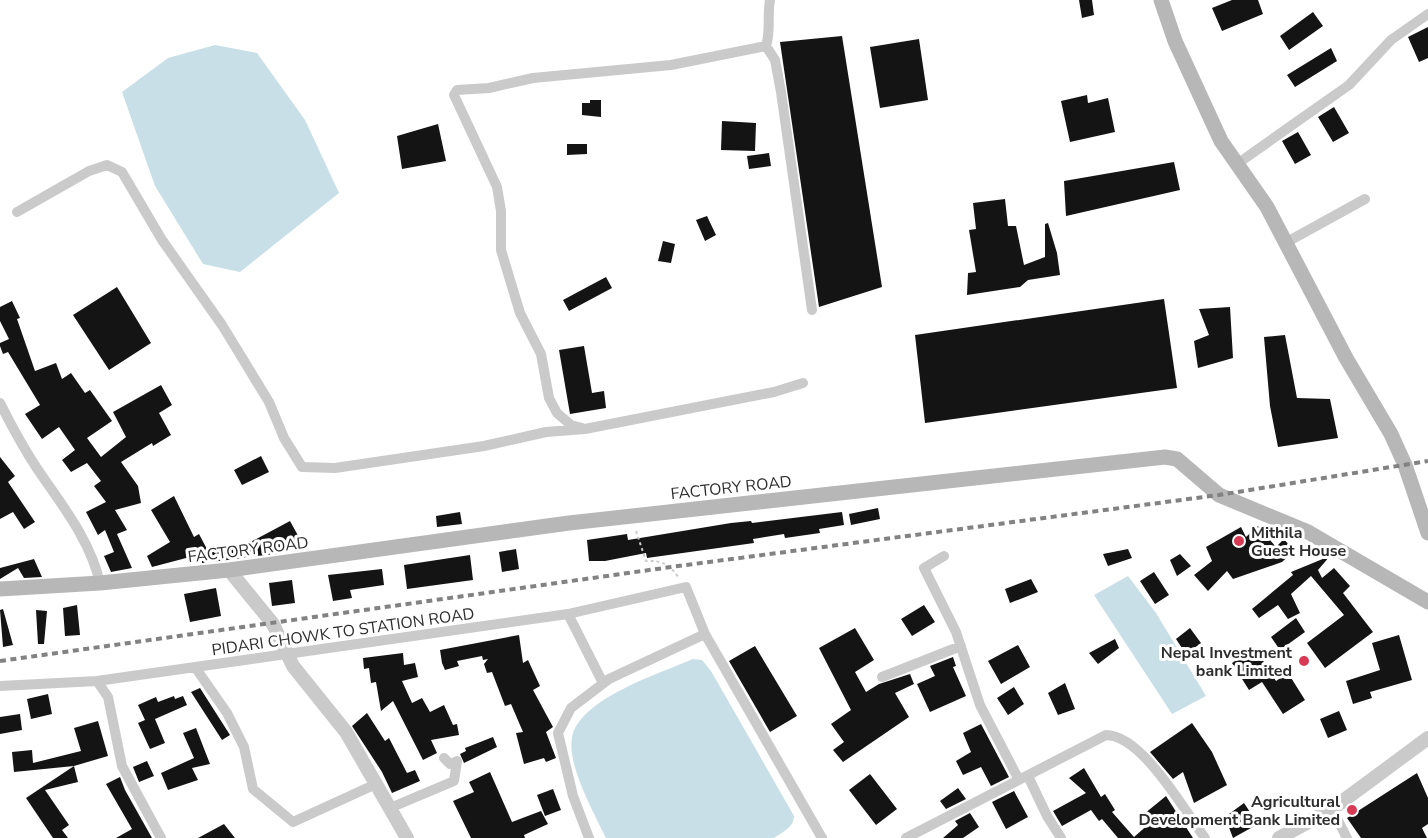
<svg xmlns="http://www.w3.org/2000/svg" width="1428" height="838" viewBox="0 0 1428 838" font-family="'Nunito Sans',sans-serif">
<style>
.water{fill:#c8dfe8}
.building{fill:#141414}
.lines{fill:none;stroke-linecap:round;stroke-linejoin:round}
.path{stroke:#cacaca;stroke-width:2;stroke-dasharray:3 3;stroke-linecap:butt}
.minor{stroke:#cacaca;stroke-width:10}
.tertiary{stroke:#cacaca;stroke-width:14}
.secondary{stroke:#b7b7b7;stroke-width:15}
.rail{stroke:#828282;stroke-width:4;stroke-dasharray:6 4.5;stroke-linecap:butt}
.poi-dot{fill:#d83a54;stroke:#fff;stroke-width:2}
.labels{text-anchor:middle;stroke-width:6;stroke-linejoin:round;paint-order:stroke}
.street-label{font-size:16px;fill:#2d2d2d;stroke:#fff}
.poi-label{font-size:16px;font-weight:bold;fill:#2d2d2d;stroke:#fff;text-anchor:end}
</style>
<rect width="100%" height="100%" fill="#fff"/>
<path class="water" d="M215,45L257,53L305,120L339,193L240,272L203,264L155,186L122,92L168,58Z
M1128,576L1156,613L1206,696L1172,714L1094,595Z
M693,659L702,660L711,671L794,816C794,827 783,832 774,838H606C594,813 567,765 572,738C578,699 661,673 693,659Z"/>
<path class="building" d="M1079,0H1092L1094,15L1082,18Z
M1232,0H1258L1263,14L1222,31L1212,8Z
M1313,12L1323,26L1289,50L1280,36Z
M1428,27V58L1419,62L1408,37Z
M842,36L882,287L819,307L780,42Z
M919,39L928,100L880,108L870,47Z
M1331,48L1337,61L1295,87L1287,75Z
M1087,95L1088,103L1108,98L1115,132L1070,142L1061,101Z
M590,100H601V117L582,115V103H590Z
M1334,107L1349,133L1333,142L1318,117Z
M722,121L756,123L755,151L721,150Z
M438,124L446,161L402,169L397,136Z
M1298,132L1311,155L1295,164L1282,141Z
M567,144H587V154L567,155Z
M769,153L771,166L749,169L747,156Z
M1174,162L1180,190L1066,216L1064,181Z
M1005,199L1008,226H1016L1024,265L1045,257V224L1048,223L1057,253L1060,275L1028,280L1020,287L967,295L968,273L976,272L969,230L976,229L973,203Z
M707,216L716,235L705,241L696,220Z
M663,241L675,244L671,263L658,261Z
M606,277L612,288L569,311L563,300Z
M117,287L151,343L109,370L73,315Z
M1164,299L1177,388L925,423L915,335Z
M12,301L20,318L17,319L35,371L56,363L62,379L71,373L85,393L90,390L112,421L87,438L101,457L126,437L113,412L161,385L172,405L159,413L171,435L153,446L152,443L121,462L138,486L141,503L115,510L127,530L117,534L132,568L111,572L104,556L114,552L105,530L98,535L86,512L106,502L94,486L101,481L87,463L71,472L62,460L75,450L59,427L42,439L25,414L40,405L8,352L3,354L0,346V343L9,339L0,321V307Z
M1230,307L1233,358L1198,368L1194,341L1209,335L1199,309Z
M1285,335L1297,398L1330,399L1338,438L1278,447L1270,406L1264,337Z
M584,346L592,393L604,391L606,408L570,414L559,350Z
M261,456L269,472L242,485L234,470Z
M0,457L15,476L8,482L35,522L24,529L13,512L0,519Z
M174,496L194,537L199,534L208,551L206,552L243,546L290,521L301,541L277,554L256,556L254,552L244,558L202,563V554L191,560L190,557L152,567L147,556L170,542L151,510Z
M878,508L880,519L851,525L849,514Z
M460,512L462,524L437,527L436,516Z
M842,512L844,525L819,529L820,533L785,538L784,534L753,539L754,543L647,558L646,553L605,561H589L587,540L627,534L628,540L731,523L751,521L752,523Z
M1258,526L1276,547L1284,539L1294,551L1282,562L1233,579L1227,571L1208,591L1194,575L1212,561L1206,547L1241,527L1246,537Z
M516,549L519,569L502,572L499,552Z
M1128,549L1132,558L1108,566L1103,554Z
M1180,554L1191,566L1177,576L1170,560Z
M470,555L473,580L407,589L404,565Z
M1330,556L1318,570L1322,578L1334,568L1350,586L1343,593L1373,632L1325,668L1307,643L1344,615L1311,576L1291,594L1300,613L1288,619L1278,605L1259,618L1252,609L1293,575L1291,572Z
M34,559L42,577L24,578L18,568L0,579V568Z
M382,569L384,585L350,590L352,598L333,601L328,575Z
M1154,572L1169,595L1155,604L1140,581Z
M1031,579L1038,592L1010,603L1005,589Z
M292,580L295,603L272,606L269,583Z
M216,588L221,616L190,622L184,594Z
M77,605L80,635L65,636L63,608Z
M924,605L935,622L912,636L901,619Z
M3,609L13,645L3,647L0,610Z
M36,610L47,611L44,644H38Z
M1296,618L1305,632L1280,650L1271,637Z
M855,628L874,660L855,672L866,692L879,684L910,674L914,684L895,693L909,717L843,762L833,750L844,742L831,724L851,710L819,648Z
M1190,628L1201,643L1186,654L1176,639Z
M519,635L523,663L528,660L540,686L533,690L553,727L546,732L556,758L546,762L544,758L524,764L516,733L523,732L511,704L505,706L492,672L487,673L484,664L488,659L483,660L482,656L457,661L459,666L445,670L442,663L440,650Z
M1399,635L1412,680L1370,692L1372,698L1353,704L1346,681L1380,670L1372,643Z
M1115,639L1119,648L1098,664L1089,653Z
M1018,645L1030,667L1001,684L988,661Z
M755,646L797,716L770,732L729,661Z
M1255,648L1276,681L1288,673L1305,700L1283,714L1262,682L1249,690L1232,663Z
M403,653L404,665L415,663L418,677L402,681L412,703L422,698L430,712L444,705L453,725L457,724L459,735L431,740L437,753L423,760L393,701L381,711L376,682L371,683L369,668L364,669L363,658Z
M953,657L956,666L953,667L966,696L930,712L917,684L935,676L930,666Z
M1065,683L1075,709L1058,715L1048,693Z
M1014,687L1024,704L1008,715L997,698Z
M200,688L230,735L222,740L191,692Z
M48,694L52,714L31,719L27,699Z
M174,696L175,699L183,696L187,705L155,719L165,743L150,749L138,723L145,720L138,705L156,697L158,702Z
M1339,711L1347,730L1328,738L1320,719Z
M367,713L385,741L389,738L407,773L415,770L420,781L392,793L382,772L352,726Z
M20,714L22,730L0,734V717Z
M98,721L108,756L74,766L78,782L45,790L69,825L62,830L68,838H53L26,798L74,766L14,772L12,752L32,750L33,763L81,751L74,728Z
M1192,723L1212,752L1227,785L1194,803L1183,772L1173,779L1150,752Z
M981,724L1009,777L991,786L981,767L963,775L956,761L971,752L963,733Z
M196,728L210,764L192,768L198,780L168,790L161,773L194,758L183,733Z
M493,737L497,747L464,763L460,754L466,751L465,748Z
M147,761L154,776L139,782L133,767Z
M1084,768L1101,797L1105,794L1115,810L1112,812L1134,837L1150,823L1144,814L1166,796L1193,838H1118L1102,819L1099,821L1091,810L1062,826L1053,811L1086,793L1069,778Z
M490,772L512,822L541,811L548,824L524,835L525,838H471L453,801L474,792L469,782Z
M1417,773L1428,798V824L1422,828L1427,838H1361L1347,818Z
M870,774L897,809L876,825L849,790Z
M120,777L125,790L152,838H116L132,829L106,784Z
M958,788L966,799L946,809L940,801Z
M553,789L561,810L545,816L537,795Z
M1014,791L1028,817L1006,829L992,802Z
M1244,803L1258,824L1233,838L1225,817Z
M970,813L979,827L963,838H943L958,825L955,821Z
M224,824L235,838H198Z"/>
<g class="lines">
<path class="path" d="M636,531L646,561C662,560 670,565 679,578"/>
<path class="minor" d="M766,46C771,31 767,16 770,0
M1237,164L1349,85L1391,40L1428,14
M17,212L89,171L107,165L122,172L162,240L222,325L269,402L284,438L302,467L335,468L484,446L546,432L585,429L774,392L803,383
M1287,242L1365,199
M0,403C11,425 23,447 36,467C61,504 90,539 100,583
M582,428L571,425L557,413L549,398L541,354L520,313L501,250V211L497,187L454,95L457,90L489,88L533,78L671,65L766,46L775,60L781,92L812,310
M944,556L924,568L956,632L980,705L1019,780
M568,614L603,683
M195,667L227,713L244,747L253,789L293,822L376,784
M882,677L961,646
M97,681L108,697L122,766L161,838
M0,686L97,681L568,614L686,587L705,634L822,838
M1028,776L1047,816L1061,838
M390,808L454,781L457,761L450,764L444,758
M1332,809L1347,838
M589,838L573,796L558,733L571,708L609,679L705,634
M906,838L1106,735C1142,735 1184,810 1205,838"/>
<path class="tertiary" d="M229,570L273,624L293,666L346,732L407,838
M1279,838L1332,809L1428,738"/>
<path class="secondary" d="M1161,0L1175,41L1221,141L1267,207L1346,358L1391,434L1405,465L1428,533
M0,589L100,583L229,570L569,523L1165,457L1177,459L1219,495L1308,532L1428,602"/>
<path class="rail" d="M0,661L671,567L1219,495L1428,461"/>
</g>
<g class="poi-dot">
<circle cx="1239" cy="541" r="6"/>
<circle cx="1304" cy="661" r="6"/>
<circle cx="1352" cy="810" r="6"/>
</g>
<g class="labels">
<g class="street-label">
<text transform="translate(731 487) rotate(-6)" y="6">FACTORY ROAD</text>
<text transform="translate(248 549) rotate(-7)" y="6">FACTORY ROAD</text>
<text transform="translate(343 631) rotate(-8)" y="6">PIDARI CHOWK TO STATION ROAD</text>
</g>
<g class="poi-label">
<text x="1251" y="538" text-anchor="start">Mithila<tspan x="1251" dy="18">Guest House</tspan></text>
<text x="1292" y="658">Nepal Investment<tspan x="1292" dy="18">bank Limited</tspan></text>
<text x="1340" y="807">Agricultural<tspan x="1340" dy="18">Development Bank Limited</tspan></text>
</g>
</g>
</svg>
